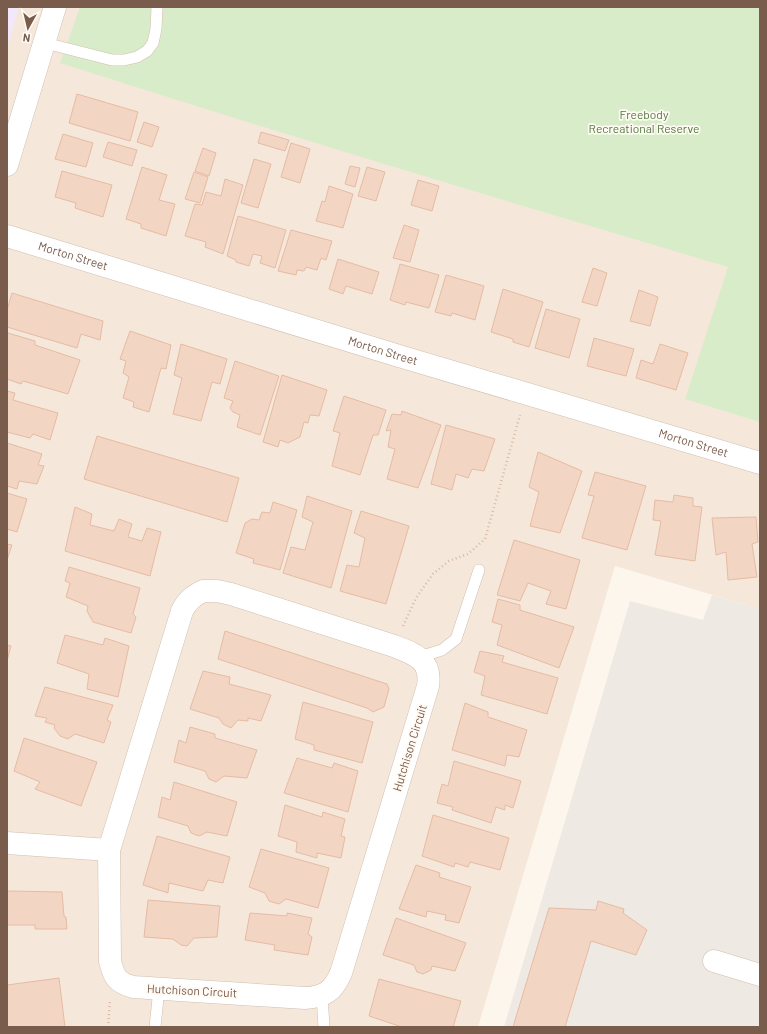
<svg xmlns="http://www.w3.org/2000/svg" width="767" height="1034" viewBox="0 0 767 1034" font-family="Barlow,sans-serif">
<style>
.residential{fill:#f5e8da}
.industrial{fill:#efe9e4}
.education{fill:#f3e8fa}
.green{fill:#d8ecc9}
.building{fill:#f3d5c3;stroke:#e6bba3}
.lines{fill:none;stroke-linecap:round;stroke-linejoin:round}
.lane-casing{stroke:#d1beb0;stroke-width:12}
.street-casing{stroke:#d1beb0;stroke-width:23}
.path{stroke:#d9b8a5;stroke-width:2.5;stroke-dasharray:1 3;stroke-linecap:butt}
.lane{stroke:#fff;stroke-width:11}
.street{stroke:#fff;stroke-width:22}
.labels{text-anchor:middle;stroke-width:3.5;stroke-linejoin:round;paint-order:stroke}
.park-label{font-size:12px;fill:#537a41;stroke:#fffaf3}
.street-label{font-size:12px;fill:#7a5c4d;stroke:#fffaf3}
</style>
<rect width="100%" height="100%" fill="#fdf6ec"/>
<path class="residential" d="M7,7H760V609L615,566L478,1027H7Z"/>
<path class="industrial" d="M712,595L760,609V1027H504L630,601L703,620Z"/>
<path class="education" d="M7,7H19L7,48Z"/>
<path class="green" d="M80,7H760V422L685,399L728,267C505,201 282,134 60,63Z"/>
<path class="building" d="M77,94L138,112L130,141L69,123Z
M144,122L159,127L152,147L137,142Z
M261,132L289,140L285,151L258,143Z
M63,134L93,143L86,167L55,159Z
M108,142L137,150L132,166L103,157Z
M291,143L310,149L300,183L281,177Z
M203,148L216,153L209,176L195,171Z
M254,159L271,164L258,208L241,203Z
M350,166L360,168L355,187L345,184Z
M142,167L167,175L159,200L175,204L166,236L141,228V224L126,219Z
M367,167L385,172L376,201L358,196Z
M62,171L112,185L103,217L75,208L76,203L55,197Z
M194,172L208,177L200,203L185,199Z
M225,179L243,185L223,254L205,247L206,242L185,236L195,204L202,205L206,192L221,196Z
M418,180L439,186L432,211L411,205Z
M329,186L353,194L343,228L316,221L322,201L325,202Z
M238,216L286,230L275,268L260,263L262,256L253,254L249,266L236,262V260L227,256Z
M404,225L419,230L410,262L393,258Z
M291,230L332,241L326,260L321,258L317,270L306,267L304,271L297,270L296,275L278,271Z
M338,259L379,272L372,294L346,286L343,294L329,289Z
M400,264L439,275L429,308L406,302L405,305L390,300Z
M593,268L607,273L597,306L582,302Z
M446,275L484,286L475,320L452,313L451,316L435,312Z
M503,289L543,302L529,347L513,342V339L491,332Z
M639,290L658,297L650,326L630,321Z
M12,293L103,321L100,340L81,334L77,348L7,327V310Z
M546,309L580,319L569,358L535,348Z
M130,331L171,345L166,369L161,368L149,412L133,407L134,402L123,398L129,377L123,373L126,361L120,359Z
M8,333L35,341V345L80,360L68,394L23,381L21,384L7,379V336Z
M594,338L634,349L626,376L587,366Z
M181,344L227,359L220,384L212,382L201,421L173,414L182,378L174,375Z
M660,344L688,353L676,390L636,378L641,360L653,364Z
M235,361L279,376L260,435L237,427L240,415L233,412L230,408L233,401L224,398Z
M282,375L327,390L319,416L310,415L308,423L304,422L300,437L288,443L280,440L278,447L263,442Z
M7,391L15,393L13,400L58,413L50,440L33,434L30,438L7,432Z
M344,396L386,410L378,435H373L360,475L332,466L340,433L333,431Z
M402,411L441,425L418,488L387,479L395,449L388,447L391,430L386,431L392,414L401,415Z
M446,425L495,439L484,471L472,469L468,478L456,474L452,490L431,484Z
M97,436L239,478L227,522L84,479Z
M7,443L42,454L38,465L44,466L37,484L19,481L17,489L7,486Z
M538,452L582,471L560,533L530,526L539,492L529,487Z
M595,472L646,486L627,550L582,538L594,496L588,495Z
M7,493L27,499L17,532L7,529Z
M674,495L693,498V506L702,507L695,561L655,555L661,521L653,520L655,500L673,502Z
M307,496L352,511L331,588L283,573L291,547L305,550L313,522L302,517Z
M273,502L297,510L280,570L253,563L254,559L236,553L245,523L252,519L259,520L262,512L270,513Z
M75,507L92,514L90,525L114,531L119,519L132,524L128,537L142,541L147,528L161,532L150,576L65,551Z
M361,511L409,526L386,604L340,591L347,565L359,567L365,538L354,533Z
M756,517L758,542L752,544L757,577L728,580L726,552L716,555L712,518Z
M514,540L580,560L566,609L546,604L551,591L528,583L520,601L497,595Z
M7,544L12,545L7,560Z
M69,567L140,588L133,614L136,617L131,633L93,622L87,611L88,606L66,597L70,583L65,581Z
M498,599L520,605V610L574,627L559,668L497,645L502,625L492,622Z
M225,631L387,684L389,689L384,707L373,712L367,708L218,659Z
M65,635L103,645L105,638L129,646L118,697L87,689L89,674L57,663Z
M7,645L11,646L7,661Z
M480,651L504,656L502,662L558,678L547,714L481,695L485,676L474,672Z
M203,671L230,677L229,684L271,695L261,721L248,718V721L238,720L231,728L223,724L219,718L190,709Z
M45,687L113,705L107,720L111,722L104,743L75,734L68,739L60,736L54,728L55,725L45,722L47,718L35,716Z
M303,702L373,722L362,763L314,750V745L295,739Z
M465,703L488,712V717L527,730L519,757L507,755L505,766L452,750Z
M190,727L215,734V738L257,750L247,778L224,776L216,782L209,779L205,771L174,762L179,740L186,743Z
M24,738L97,762L81,806L35,789L40,782L14,771Z
M297,758L332,768L334,763L358,771L348,812L284,793Z
M454,761L521,781L513,808L505,805V810L496,807L491,823L452,810L453,807L437,803L442,784L448,786Z
M174,782L237,802L227,836L207,832L199,836L191,833L188,826L158,817L162,797L170,800Z
M285,805L322,817L323,812L345,819L341,836L345,837L341,858L317,853V858L296,852L297,842L278,836Z
M433,815L509,838L500,870L470,862L468,867L455,863L454,867L422,856Z
M157,836L230,857L223,883L208,880L203,891L169,883L168,893L143,885Z
M261,849L329,868L318,908L286,899L279,904L269,901L265,893L249,887Z
M416,865L440,873L439,877L471,887L459,923L445,920L446,915L427,911L426,917L399,909Z
M7,891L62,892L64,916L66,917L67,929H35V925H7Z
M148,900L220,906L217,937L194,938L187,946L181,945L173,939L144,937Z
M598,901L624,909L623,913L647,930L636,955L591,941L565,1027H513L549,908L596,910Z
M250,913L287,916V913L312,918L308,934L312,937L308,955L274,950L275,945L245,940Z
M396,918L466,943L455,971L432,966L431,970L423,974L417,972L414,965L383,955Z
M59,978L65,1027H7V985Z
M379,979L461,1001L453,1027H402L369,1016Z"/>
<g class="lines">
<g class="lane-casing">
<path id="lane" d="M45,43L112,60H124L137,57L147,51L153,43L156,29L157,7
M419,657L442,650L456,639L479,570
M322,995L324,1027
M155,1027L159,989"/>
</g>
<g class="street-casing">
<g id="street">
<path d="M7,165L55,7"/>
<path id="s1" d="M7,236L399,356L760,463"/>
<path d="M203,591H217L231,594L394,646C415,654 432,660 428,686L341,973C333,991 325,997 305,998L133,987C116,982 114,977 110,961L109,850L182,611C187,601 193,596 203,591Z"/>
<path d="M7,843L109,850"/>
<path d="M714,961L760,975"/>
</g>
</g>
<path class="path" d="M403,626L416,598L433,574L449,561L468,554L485,539L520,415
M108,1027L110,1000"/>
<use href="#lane" class="lane"/>
<use href="#street" class="street"/>
</g>
<g class="labels">
<g class="park-label">
<text x="644" y="119">Freebody<tspan x="644" dy="14">Recreational Reserve</tspan></text>
</g>
<g class="street-label">
<text dy="4" stroke="none"><textPath href="#s1" startOffset="69">Morton Street</textPath></text>
<text dy="4" stroke="none"><textPath href="#s1" startOffset="393">Morton Street</textPath></text>
<text dy="4" stroke="none"><textPath href="#s1" startOffset="717">Morton Street</textPath></text>
<text transform="translate(410 748) rotate(-73)" y="4">Hutchison Circuit</text>
<text transform="translate(192 991) rotate(3)" y="4">Hutchison Circuit</text>
</g>
</g>
<rect width="767" height="1034" fill="none" stroke="#7a5c4d" stroke-width="16"/>
<g transform="translate(28 28) rotate(188)" stroke="#fffaf3" stroke-width="3" paint-order="stroke">
<path d="M0-3L7 15L0 10L-7 15Z" fill="#7a5c4d"/>
<text y="-6" font-size="11" font-weight="bold" text-anchor="middle" fill="#7a5c4d">N</text>
</g>
</svg>
